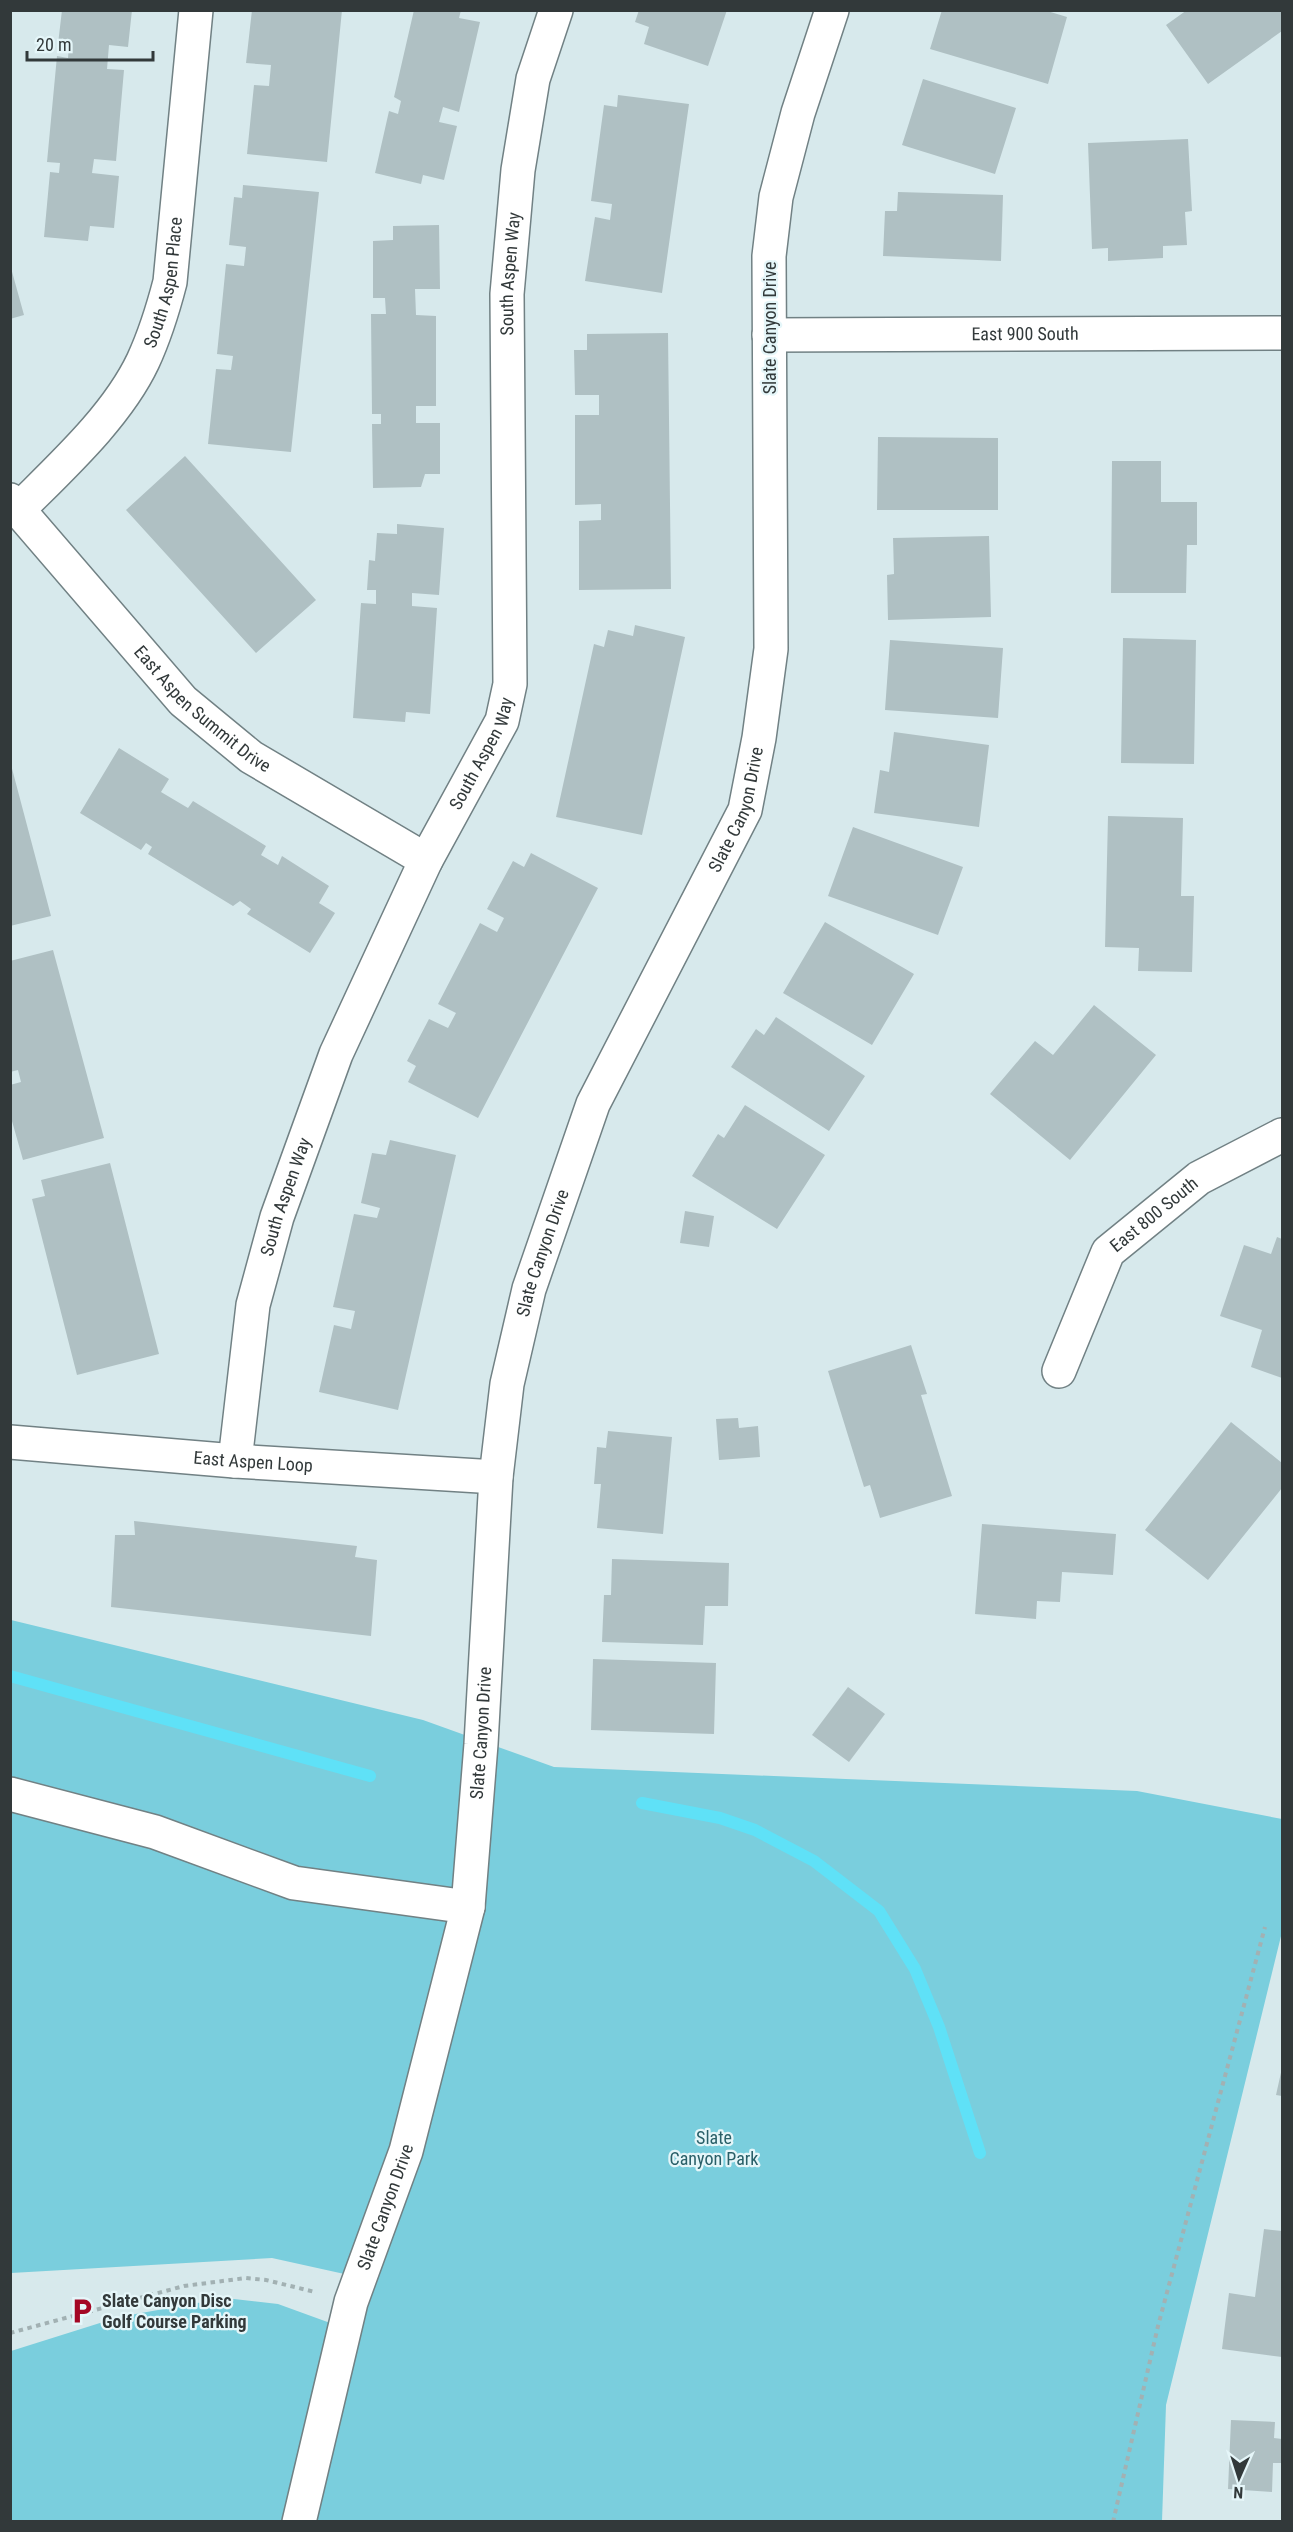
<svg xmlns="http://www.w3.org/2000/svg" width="1293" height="2532" viewBox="0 0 1293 2532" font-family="'Roboto Condensed',sans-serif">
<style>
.green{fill:#7acedd}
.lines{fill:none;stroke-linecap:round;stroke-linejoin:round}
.stream{stroke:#5fe1f7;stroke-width:12}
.building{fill:#afc0c3}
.minor-casing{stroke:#718184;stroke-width:36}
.tertiary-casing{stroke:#718184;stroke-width:36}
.path{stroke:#a2b1b3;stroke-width:4;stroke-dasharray:4.5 4.5;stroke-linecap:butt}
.minor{stroke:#fff;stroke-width:33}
.tertiary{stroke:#fff;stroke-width:33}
.labels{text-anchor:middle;stroke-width:4.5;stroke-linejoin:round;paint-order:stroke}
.street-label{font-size:18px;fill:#32393a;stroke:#e5f6f9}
.park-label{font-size:18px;fill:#295f68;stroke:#e5f6f9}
.poi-label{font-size:18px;font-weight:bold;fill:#32393a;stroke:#e5f6f9;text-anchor:start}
</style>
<rect width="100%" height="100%" fill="#d7e9ec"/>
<path class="green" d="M11,1620L423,1720L554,1767L1137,1791L1282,1819V1932L1166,2405L1162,2521L11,2522V2351L119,2317L197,2303L234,2299L278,2304L344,2328L358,2277L272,2258L11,2273Z"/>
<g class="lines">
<path class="stream" d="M10,1676L370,1776
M642,1803L720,1818L755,1830L814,1861L879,1911L915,1969L939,2027L980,2153"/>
</g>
<path class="building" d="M62,10H132L128,47L109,45L107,69L124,70L116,161L94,159L92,173L119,176L114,228L90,226L88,241L44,237L50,172L59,173L60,163L47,162L57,56L68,58L69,45L58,44Z
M252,10H342L327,162L247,154L254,85L269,86L271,65L246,63Z
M414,10H461L459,18L480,22L459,112L443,107L439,122L457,126L444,180L423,175L421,184L375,173L389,111L398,114L401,101L394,97Z
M639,10H727L708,66L644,44L649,27L635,22Z
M942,10H1044L1067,17L1048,84L930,49Z
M1187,10H1282V31L1208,84L1166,25Z
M923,79L1016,108L995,174L902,145Z
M618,95L689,104L662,293L585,281L595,217L610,220L612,204L591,201L604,105L617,107Z
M1188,139L1192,211L1185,212L1187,245L1163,246V258L1108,261V248L1092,249L1088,143Z
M243,185L319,192L291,452L208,444L216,369L231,370L233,356L217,354L226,264L244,266L246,247L229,245L234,197L242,198Z
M898,192L1003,195L1001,261L883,256L885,211H897Z
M439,225L440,289H415L416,315L436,316V406H416V423H440V474H425L421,487L373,488L372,424H381V414H372L371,314H386L385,298H373V241L393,240V226Z
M11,268L24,315L10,319V269Z
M668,333L671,589L579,590V521L601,520V504L575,505V415H599V395H575L574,350H587V334Z
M878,437L998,438V510H877Z
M185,456L316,600L256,653L126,510Z
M1112,461H1161V502H1197V545H1187L1186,593H1111Z
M397,524L444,528L439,595L412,593V606L437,608L430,714L406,712L405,722L353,718L361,603L376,604V590H367L369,560L375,561L377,533L397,534Z
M989,536L991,617L888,620L887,575L894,574L893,538Z
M635,625L685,637L642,835L556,817L594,644L604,647L608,630L633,636Z
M1123,638L1196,640L1194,764L1121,763Z
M890,640L1003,648L998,718L885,710Z
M894,732L989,745L979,827L874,813L880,770L889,772Z
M119,748L169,779L161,792L188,808L193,801L266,846L261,855L278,865L282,856L329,886L319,903L335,913L310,953L247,914L251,909L240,901L233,906L148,854L152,847L146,843L141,850L80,813Z
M10,761L51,916L10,926Z
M1108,816L1183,818L1181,896H1194L1192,972L1138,971L1139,948L1105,947Z
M853,827L963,867L938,935L828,896Z
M531,853L598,888L478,1118L408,1082L416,1066L407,1061L429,1019L448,1028L456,1013L438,1004L480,923L497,932L504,918L487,909L513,861L524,867Z
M825,922L914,974L872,1045L783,993Z
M53,950L104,1138L23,1160L10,1114V1085L21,1082L18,1070L10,1072V961Z
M1094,1005L1156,1055L1070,1160L990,1094L1035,1041L1053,1055Z
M776,1017L865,1076L829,1131L731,1067L756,1029L764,1035Z
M745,1105L825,1155L777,1229L692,1176L718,1134L724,1138Z
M390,1140L456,1155L398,1410L319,1392L334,1325L351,1329L355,1311L333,1307L354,1214L377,1218L380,1208L361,1203L372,1153L386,1155Z
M110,1163L159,1354L77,1375L32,1199L45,1196L41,1180Z
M685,1211L714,1216L709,1247L680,1243Z
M1277,1237L1282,1239V1378L1251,1367L1262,1330L1220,1316L1244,1245L1271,1254Z
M911,1345L927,1394L921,1395L952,1496L880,1518L870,1485L864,1487L828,1371Z
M738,1418L739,1428L758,1426L760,1457L719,1460L716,1419Z
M1231,1422L1282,1463V1488L1208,1580L1145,1530Z
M608,1431L672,1437L663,1534L597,1528L601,1484H594L597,1447L606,1448Z
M134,1521L357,1546L355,1557L377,1560L371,1636L111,1607L115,1535H135Z
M982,1524L1116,1534L1113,1575L1062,1572L1060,1602L1037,1601L1036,1619L975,1614Z
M612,1559L729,1563L728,1606H705L703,1645L602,1642L604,1595H611Z
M593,1659L716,1663L714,1734L591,1730Z
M848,1687L885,1714L849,1762L812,1735Z
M1282,2068V2096L1276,2095Z
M1264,2229L1282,2231V2357L1222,2349L1229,2293L1255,2297Z
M1231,2420L1275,2422L1274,2438L1282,2439V2463H1273L1272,2492L1228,2489Z"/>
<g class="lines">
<g class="minor-casing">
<g id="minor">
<path id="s1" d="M769,335L1282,333"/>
<path id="s2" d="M10,500L183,701L251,757L426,860"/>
<path id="s3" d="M19,509C62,466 117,416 143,361C155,335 163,309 170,282L196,10"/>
<path id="s4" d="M1059,1371L1108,1252L1199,1178L1282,1135"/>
<path id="s5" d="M10,1442L235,1461L496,1477"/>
<path id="s6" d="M235,1461L253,1305L277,1217L336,1054L426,860L502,721L510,684L507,294L518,170L533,79L556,10"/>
<path d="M10,1794L155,1832L294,1883L468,1907"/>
</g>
</g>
<g class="tertiary-casing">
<g id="tertiary">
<path id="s7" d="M299,2522L351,2302L406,2151L468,1907L481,1744L496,1477L507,1384L529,1289L593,1104L745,810L759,738L771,649L769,256L776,197L798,113L832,10"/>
</g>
</g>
<path class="path" d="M10,2333L184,2286L246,2278L266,2280L315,2292
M1113,2522L1158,2326L1265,1927"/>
<use href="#minor" class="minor"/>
<use href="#tertiary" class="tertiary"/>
</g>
<defs>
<g id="parking-bare" transform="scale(2.07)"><path d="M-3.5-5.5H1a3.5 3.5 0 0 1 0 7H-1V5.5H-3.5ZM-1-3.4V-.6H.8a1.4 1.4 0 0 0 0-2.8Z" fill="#a40724" stroke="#e5f6f9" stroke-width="2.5" paint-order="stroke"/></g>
</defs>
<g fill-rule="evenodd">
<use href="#parking-bare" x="82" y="2311"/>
</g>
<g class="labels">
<g class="street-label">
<text dy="6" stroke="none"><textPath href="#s6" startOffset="1242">South Aspen Way</textPath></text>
<text dy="6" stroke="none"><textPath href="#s3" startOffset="276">South Aspen Place</textPath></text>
<text transform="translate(770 328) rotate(-90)" y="6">Slate Canyon Drive</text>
<text dy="6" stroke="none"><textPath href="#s1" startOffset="256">East 900 South</textPath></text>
<text dy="6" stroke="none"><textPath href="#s2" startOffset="285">East Aspen Summit Drive</textPath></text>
<text dy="6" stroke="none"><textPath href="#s6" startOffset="756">South Aspen Way</textPath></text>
<text dy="6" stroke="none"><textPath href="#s7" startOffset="1785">Slate Canyon Drive</textPath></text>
<text dy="6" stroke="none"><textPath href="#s6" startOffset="270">South Aspen Way</textPath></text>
<text dy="6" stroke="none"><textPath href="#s4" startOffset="188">East 800 South</textPath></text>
<text dy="6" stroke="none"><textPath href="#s7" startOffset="1299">Slate Canyon Drive</textPath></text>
<text dy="6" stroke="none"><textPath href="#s5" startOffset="244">East Aspen Loop</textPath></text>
<text dy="6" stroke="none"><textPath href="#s7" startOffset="813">Slate Canyon Drive</textPath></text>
<text dy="6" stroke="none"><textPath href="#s7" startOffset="327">Slate Canyon Drive</textPath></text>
</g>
<g class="park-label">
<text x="714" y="2144">Slate<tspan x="714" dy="21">Canyon Park</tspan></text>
</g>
<g class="poi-label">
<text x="102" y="2307">Slate Canyon Disc<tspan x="102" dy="21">Golf Course Parking</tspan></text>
</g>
</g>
<rect width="1293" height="2532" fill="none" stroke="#32393a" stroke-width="24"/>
<g transform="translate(1239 2478) rotate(183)" stroke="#e5f6f9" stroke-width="4.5" paint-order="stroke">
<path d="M0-4.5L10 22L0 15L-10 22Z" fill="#32393a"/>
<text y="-9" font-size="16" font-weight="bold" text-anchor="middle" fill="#32393a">N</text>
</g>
<path d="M27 51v9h126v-9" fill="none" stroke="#32393a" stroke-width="3"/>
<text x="36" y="51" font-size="18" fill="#32393a" stroke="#e5f6f9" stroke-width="4.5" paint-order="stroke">20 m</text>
</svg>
